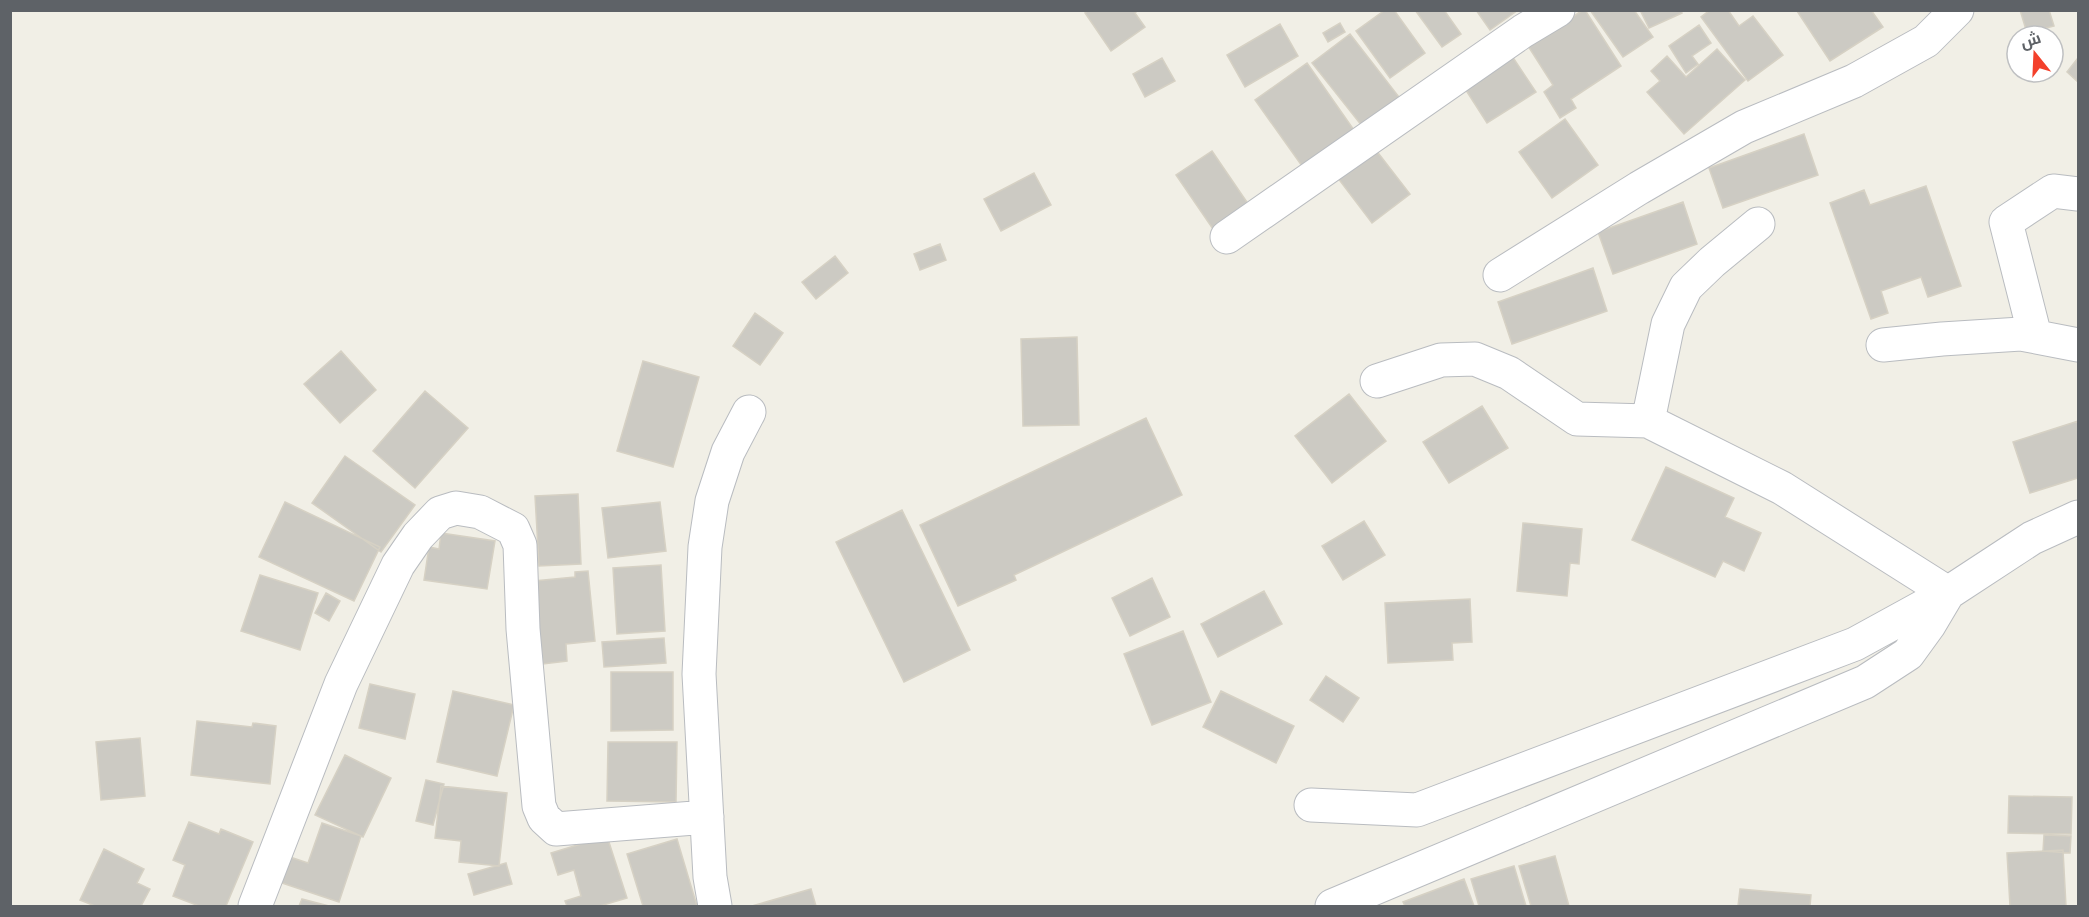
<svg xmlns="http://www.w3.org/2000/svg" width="2089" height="917" viewBox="0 0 2089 917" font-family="'Exo 2',Cairo,sans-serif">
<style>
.building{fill:#cccac3;stroke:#d6d1c4;stroke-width:1.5}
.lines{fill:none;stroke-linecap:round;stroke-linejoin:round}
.minor-casing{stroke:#b9bcc0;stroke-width:35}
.minor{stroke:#fff;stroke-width:33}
</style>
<rect width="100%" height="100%" fill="#f1efe6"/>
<path class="building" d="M1089,10H1138L1135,13L1145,27L1111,51L1085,13Z
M1385,10H1394L1425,53L1390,78L1356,31Z
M1415,10H1444L1461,34L1442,47Z
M1476,10H1518L1490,30Z
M1583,10H1585L1621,66L1571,99L1576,108L1560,118L1544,92L1553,85L1528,46Z
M1590,10H1634L1653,37L1623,57Z
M1640,10H1681L1682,13L1649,28Z
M1710,10H1728L1739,26L1753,16L1783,55L1748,81L1701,17Z
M1871,10L1883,27L1830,61L1797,11Z
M2020,10H2049L2054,26L2027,33Z
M1340,23L1345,32L1328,42L1323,33Z
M1280,24L1298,56L1245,87L1227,55Z
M1699,25L1711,43L1692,56L1698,64L1686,73L1669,46Z
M1350,34L1399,97L1362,126L1312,63Z
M1717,49L1745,80L1684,134L1647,92L1660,81L1651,71L1667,56L1686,77Z
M1508,50L1536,92L1487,123L1460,81Z
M1162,58L1175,81L1145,97L1133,74Z
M2078,58V82L2067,72Z
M1307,63L1354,130L1302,166L1255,100Z
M1565,119L1598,165L1552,198L1519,152Z
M1804,134L1818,175L1723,208L1709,168Z
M1372,145L1410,194L1372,223L1334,173Z
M1212,151L1251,208L1215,232L1176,175Z
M1034,173L1051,205L1001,231L984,199Z
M1926,186L1961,286L1928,297L1921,277L1881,291L1888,313L1871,319L1830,203L1864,190L1870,205Z
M1683,202L1697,244L1613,274L1598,232Z
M940,244L946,260L920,270L914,254Z
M835,256L848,273L816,299L802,282Z
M1593,268L1607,311L1512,344L1498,302Z
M755,313L783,333L760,365L733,346Z
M1077,337L1079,425L1023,426L1021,339Z
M341,351L376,390L340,423L304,384Z
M643,361L699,377L673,467L617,451Z
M425,391L468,428L415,488L373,451Z
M1349,394L1386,441L1332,483L1295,436Z
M1482,406L1508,448L1449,483L1423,442Z
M1146,418L1182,495L1014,575L1016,580L958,606L920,525Z
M2078,421V478L2030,493L2013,442Z
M345,456L415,505L381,552L312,503Z
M1666,467L1734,498L1725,517L1761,533L1744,571L1723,561L1715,577L1632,540Z
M578,494L581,564L539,566L535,496Z
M285,502L380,547L354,601L259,557Z
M660,502L666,551L608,558L602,508Z
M902,510L970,650L904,682L836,542Z
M1364,521L1385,555L1343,580L1322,546Z
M1523,523L1582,529L1579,564L1570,563L1567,596L1517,591Z
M441,533L495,541L487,589L424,580L429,547L439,549Z
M661,565L665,631L617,634L613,568Z
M588,571L595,641L566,644L567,661L543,664L534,581L575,577V572Z
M260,575L318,593L300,650L241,631Z
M1152,578L1170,617L1130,636L1112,598Z
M1264,591L1282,624L1218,657L1201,624Z
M326,593L340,601L329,621L315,613Z
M1470,599L1472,642L1452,643L1453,660L1388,663L1385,603Z
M1183,631L1211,702L1152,725L1124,654Z
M664,638L666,663L604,667L602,642Z
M611,672H673V730L611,731Z
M1326,676L1359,698L1343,722L1310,700Z
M370,684L415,694L405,739L359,728Z
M453,691L514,705L497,776L437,762Z
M1221,691L1294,726L1276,763L1203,727Z
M197,721L252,727L253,723L276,726L270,784L191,775Z
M140,738L145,796L101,800L96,742Z
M608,742H677L676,802L607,801Z
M345,755L391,778L363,837L315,815Z
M426,780L444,784L433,825L416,821Z
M441,786L507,793L499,866L459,862L461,841L435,838Z
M2009,796L2072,797L2071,834L2008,833Z
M189,822L219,834L221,829L253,842L226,906H199L173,896L185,865L173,860Z
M322,823L361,836L339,902L279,882L287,856L308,863Z
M2044,835L2071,836L2070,853L2043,851Z
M607,836L627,898L600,906H567L565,901L581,896L574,870L558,875L551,853Z
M677,839L697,906H643L627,854Z
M104,849L144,869L137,883L150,889L141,906H95L80,900Z
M2063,850L2066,906H2010L2007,853Z
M1555,856L1569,906H1531L1519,866Z
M506,863L512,884L474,895L468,874Z
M1514,866L1526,906H1479L1471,879Z
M1464,879L1474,906H1405L1403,902Z
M811,889L816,906H752Z
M1740,889L1811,895L1810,906H1738Z
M302,899L329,906H299Z"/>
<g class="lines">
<g class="minor-casing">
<path id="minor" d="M1227,237L1523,31L1558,10
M1500,275L1639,188L1744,127L1854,81L1926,41L1957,10
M2035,336L2006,222L2053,191L2078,194
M1883,345L1942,339L2021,334L2078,345
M1377,381L1441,360L1475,359L1509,373L1577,419L1648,421
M1311,805L1417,810L1855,644L1948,593L1782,488L1648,421L1668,324L1686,287L1712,262L1758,224
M255,906L341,684L398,565L418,536L440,513L456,508L480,512L513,529L520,545L523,629L539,806L544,818L556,829L707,817
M715,906L710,877L699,674L705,547L712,501L728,452L749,412
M1332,906L1865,682L1908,654L1929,625L1948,593L2032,538L2078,517"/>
</g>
<use href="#minor" class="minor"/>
</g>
<rect width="2089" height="917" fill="none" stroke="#5e6267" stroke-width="24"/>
<g transform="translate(2035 54) rotate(342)"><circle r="28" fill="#ffffff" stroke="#bfc0c2" stroke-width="1.5"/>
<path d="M0-4.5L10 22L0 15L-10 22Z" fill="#f3402b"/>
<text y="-9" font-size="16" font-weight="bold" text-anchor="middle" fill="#5e6267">ش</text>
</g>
</svg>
